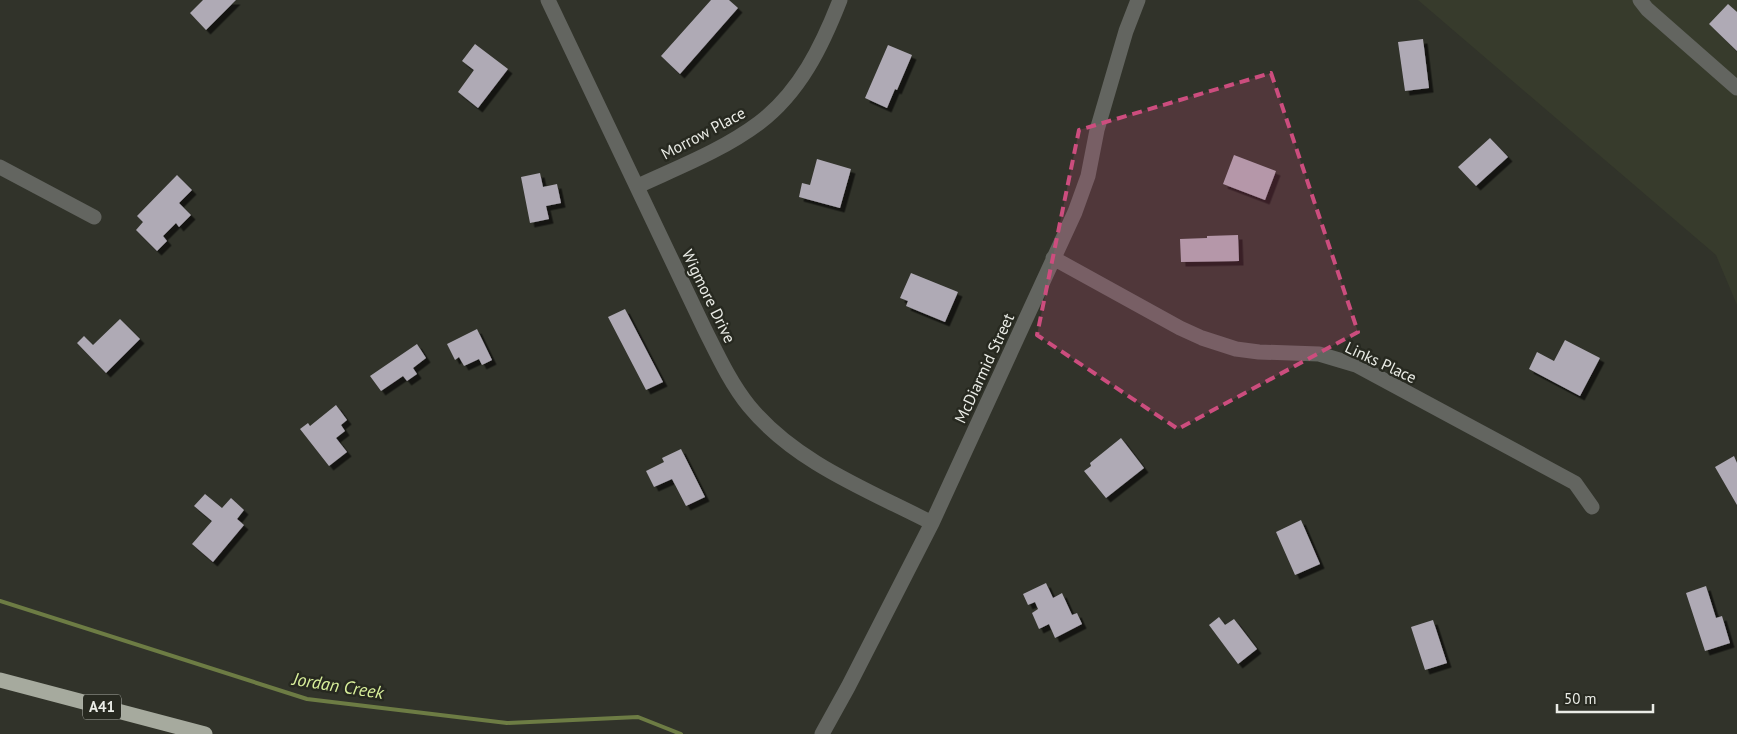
<svg xmlns="http://www.w3.org/2000/svg" width="1737" height="734" viewBox="0 0 1737 734" font-family="'PT Sans',sans-serif">
<style>
.built{fill:#373b2c}
.lines{fill:none;stroke-linecap:round;stroke-linejoin:round}
.stream{stroke:#6d7c44;stroke-width:4}
.building{fill:#afaab5;filter:url(#shadow)}
.minor{stroke:#636560;stroke-width:15}
.highway{stroke:#a6aa9e;stroke-width:15}
.marked{fill:#cc4d7e;fill-opacity:0.2;stroke:#cc4d7e;stroke-width:4;stroke-dasharray:10 6;stroke-linejoin:round}
.labels{text-anchor:middle;stroke-width:5;stroke-linejoin:round;paint-order:stroke}
.shield{fill:#272920;stroke:#b0b2ab;stroke-width:1}
.shield-label{font-size:15px;font-weight:bold;fill:#eaece6}
.street-label{font-size:16px;fill:#eaece6;stroke:#272920}
.water-label{font-size:18px;font-style:italic;fill:#d9f09b;stroke:#272920}
</style>
<defs>
<filter id="shadow"><feDropShadow dx="4.5" dy="4.5" stdDeviation="0" flood-color="#0009"/></filter>
</defs>
<rect width="100%" height="100%" fill="#31332a"/>
<path class="built" d="M1418,0H1737V305L1716,255Z"/>
<g class="lines">
<path class="stream" d="M0,601L307,699L507,723L638,717L681,734"/>
</g>
<path class="building" d="M203,0H236L206,30L190,13Z
M711,0H729L738,8L680,74L661,56Z
M1728,4L1737,12V51L1709,24Z
M1423,39L1429,88L1405,91L1398,42Z
M475,44L508,69L478,108L458,92L474,70L462,61Z
M888,45L912,55L897,90L895,89L887,108L865,98Z
M1490,138L1508,157L1476,186L1458,167Z
M1234,155L1276,171L1265,200L1223,184Z
M817,159L851,169L840,208L799,197L802,183L810,185Z
M540,173L543,187L557,184L561,203L546,206L549,219L530,223L521,177Z
M177,175L192,190L179,203L191,215L179,227L176,223L163,236L167,241L157,251L136,230L143,222L137,216Z
M1238,235L1239,261L1181,262L1180,239L1207,238V236Z
M911,273L958,292L945,322L906,306L908,301L900,298Z
M625,309L663,382L646,390L608,317Z
M120,319L140,339L106,373L77,343L84,336L93,345Z
M477,329L492,360L482,365L479,359L464,366L459,357L455,360L447,344Z
M1565,340L1600,358L1580,396L1529,369L1537,352L1554,361Z
M417,344L426,358L413,368L417,374L407,381L403,376L381,391L370,376Z
M336,405L347,420L341,425L345,431L336,438L347,452L329,466L300,429L308,423L310,426Z
M1121,438L1144,468L1106,498L1084,471L1091,466L1090,463Z
M681,449L705,497L686,506L672,479L654,487L646,471L664,462L662,458Z
M1734,456L1737,463V505L1715,467Z
M205,494L222,508L231,498L244,510L237,519L244,525L213,562L192,544L212,521L194,506Z
M1301,520L1320,564L1295,575L1276,532Z
M1046,583L1053,598L1062,593L1072,615L1077,613L1082,624L1055,638L1049,624L1039,629L1032,613L1038,609L1035,602L1028,605L1023,594Z
M1706,586L1716,618L1722,616L1730,643L1705,651L1686,593Z
M1219,617L1225,625L1234,619L1257,649L1238,664L1209,625Z
M1433,620L1447,663L1425,670L1411,627Z"/>
<g class="lines">
<path class="minor" d="M548,0L705,330C718,356 731,384 749,406C796,463 868,490 932,523
M1640,0L1647,9L1737,88
M0,167L94,217
M638,186C679,167 723,150 759,123C800,92 822,46 840,0
M1053,258L1180,328L1202,338L1236,349L1259,352L1319,354L1356,365L1575,483L1592,507
M822,734L848,687L932,523L1075,212L1088,176L1097,130L1126,31L1138,0"/>
<path class="highway" d="M0,680L205,734"/>
</g>
<path class="marked" d="M1271,73L1358,332L1178,429L1037,335L1079,130Z"/>
<g class="labels">
<rect class="shield" x="83" y="694.5" width="38" height="25" rx="4"/>
<g class="shield-label">
<text x="102" y="712">A41</text>
</g>
<g class="street-label">
<text transform="translate(703 133) rotate(-28)" y="6">Morrow Place</text>
<text transform="translate(709 296) rotate(64)" y="6">Wigmore Drive</text>
<text transform="translate(1381 362) rotate(25)" y="6">Links Place</text>
<text transform="translate(984 368) rotate(-65)" y="6">McDiarmid Street</text>
</g>
<g class="water-label">
<text transform="translate(338 686) rotate(9)" y="6">Jordan Creek</text>
</g>
</g>
<path d="M1557 704v8h96v-8" fill="none" stroke="#eaece6" stroke-width="2.5"/>
<text x="1564" y="704" font-size="15" fill="#eaece6" stroke="#272920" stroke-width="4" paint-order="stroke">50 m</text>
</svg>
